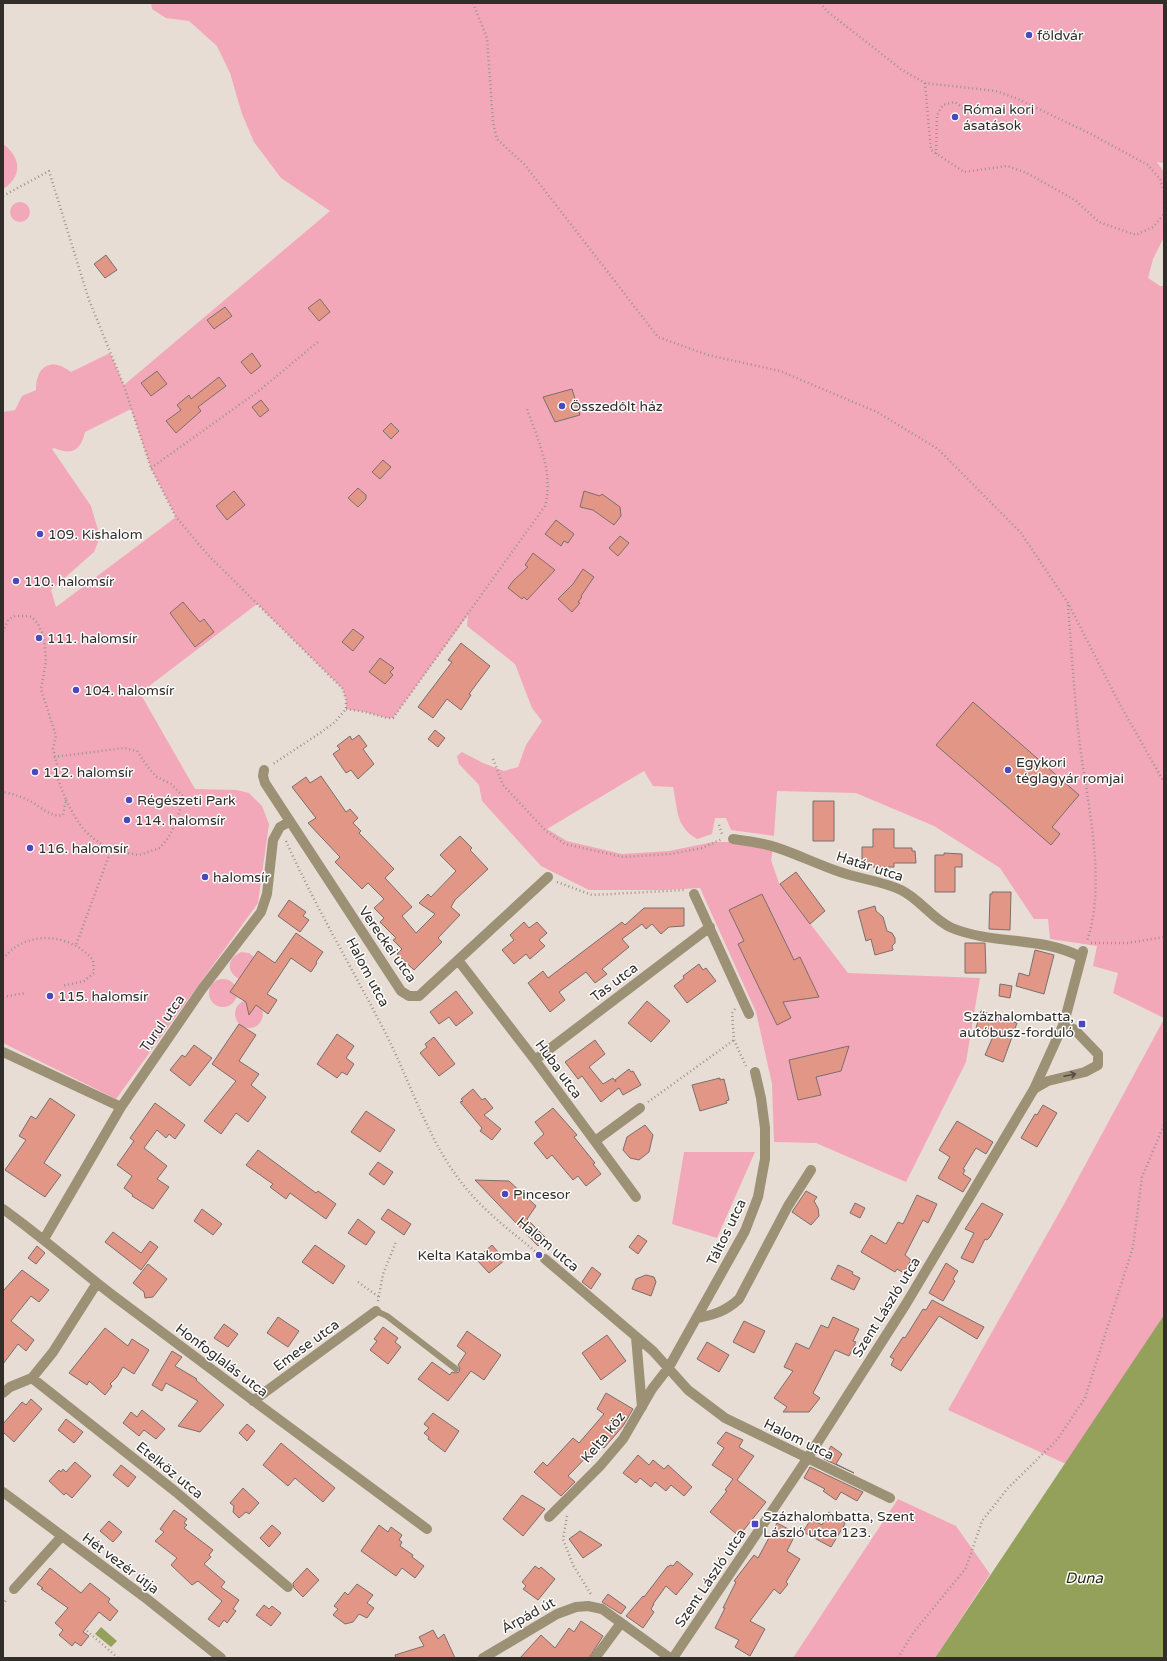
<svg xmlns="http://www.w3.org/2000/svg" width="1167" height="1661" viewBox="0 0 1167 1661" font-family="'Varela Round',sans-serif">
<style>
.green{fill:#f2a8b9;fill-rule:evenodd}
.water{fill:#93a15b}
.building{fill:#e29685;stroke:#7b6e6c}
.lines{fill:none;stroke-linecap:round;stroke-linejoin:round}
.path{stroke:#9b938d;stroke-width:2.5;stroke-dasharray:1 3;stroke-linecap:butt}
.service{stroke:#9c9174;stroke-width:6}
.minor{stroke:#9c9174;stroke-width:10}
.tertiary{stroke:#9c9174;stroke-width:10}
.oneway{stroke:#514c40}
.poi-dot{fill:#4b48be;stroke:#fff;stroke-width:1.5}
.labels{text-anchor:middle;stroke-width:3;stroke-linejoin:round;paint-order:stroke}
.poi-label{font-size:14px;fill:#312e2a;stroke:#fff;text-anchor:start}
.street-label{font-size:14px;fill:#312e2a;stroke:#fff}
.water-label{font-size:15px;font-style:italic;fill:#272d0e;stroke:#fff}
</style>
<rect width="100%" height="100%" fill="#e8ddd5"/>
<path class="green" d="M151,3H1164V163L1157,162L1164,172V237L1153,259L1148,278L1160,286H1164V1018L1113,993L1118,973L1093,966L1097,946L1050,939L1048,919H1034L1000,868L934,826L856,793L777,791L774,836L731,830L726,818H715L712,834L697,839C675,826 678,809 673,787L653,786L644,771L547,829L567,841L622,854L669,851L713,842H740L773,849L771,860L779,883L848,973L980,978L966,1062L906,1182L816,1143L774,1142L772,1084L756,1012L700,888L664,890H589L541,866L482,801L479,785L459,764L457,756L462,752L483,763L504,771L518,767L526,745L542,721L532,708L515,664L467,626L468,615L393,718H387L365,712L346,709V700L343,689L257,604L140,693L195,789L237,790L249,793L262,806L269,824L258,903L116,1099L3,1043V412L15,410L22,396L36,390C36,365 52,357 71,372L110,353L124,385L330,211L281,178L254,142L242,114L230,73L217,46L189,21L166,18L152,9ZM131,409L151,468L176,517L56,607L51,590L94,552L100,537L91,506L52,449L54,448C72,456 81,450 85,432Z
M3,144C21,157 23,176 3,189Z
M10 212a10 10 0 1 1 20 0a10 10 0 1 1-20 0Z
M241,952L249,953L255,958L241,980C226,973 226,959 241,952Z
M209 993a14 14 0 1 1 28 0a14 14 0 1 1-28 0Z
M235 1014a14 14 0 1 1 28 0a14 14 0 1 1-28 0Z
M1164,1019V1315L1066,1464L948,1410L1063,1206Z
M684,1152H755L717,1238L672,1224Z
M898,1499L956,1526L990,1574L935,1658H793Z"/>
<path class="water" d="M1164,1315V1658H935Z
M101,1627L117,1641L111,1647L95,1634Z"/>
<path class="building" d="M106,255L117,270L105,278L94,264Z
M320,299L330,312L319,321L308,308Z
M225,307L232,316L214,329L207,320Z
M252,353L261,366L251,374L241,362Z
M157,371L167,384L151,396L141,383Z
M219,377L226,386L198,407L201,411L176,433L166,421L181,410L177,405L189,395L191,399Z
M572,389L580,415L555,422L543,397Z
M261,400L269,410L260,417L252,407Z
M391,423L399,431L391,439L383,431Z
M383,460L391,467L380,479L372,472Z
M358,488L366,495V499L358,507L348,498Z
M234,491L245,505L227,520L216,506Z
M584,491L600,496L602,494L620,507L621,516L614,525L593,510L580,507Z
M556,520L574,534L568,543L564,541L561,546L545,534Z
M620,536L629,543L618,556L609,548Z
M533,553L555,570L527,600L524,597L522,599L508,588L513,581L528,567L525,565Z
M583,569L594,577L581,596L582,597L578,602L580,603L572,612L558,599L573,584Z
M183,602L200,622L204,619L214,632L195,647L170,613Z
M353,629L364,637L353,651L342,642Z
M461,643L490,666L469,694L471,695L461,710L447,699L433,718L418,707L452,662L448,660Z
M380,658L394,668L390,672L393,675L385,684L369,672Z
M973,702L1079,795L1052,827L1060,834L1051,845L936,745Z
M435,730L445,738L438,747L428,739Z
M359,735L367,746L363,749L374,764L358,779L351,770L346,773L333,754L340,749L337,746L350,736L352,740Z
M321,776L346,812L350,809L358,818L353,823L361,831L359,833L394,869L385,878L412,907L402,916L416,933L435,914L419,903L428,894L431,897L456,871L440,855L460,836L472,848L470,850L488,869L455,900L451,907L460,915L438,938L442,942L414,970L397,954L402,949L393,940L396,938L380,922L384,918L374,908L384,899L368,883L362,889L335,862L340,857L308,823L316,818L292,787L306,777L310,783Z
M813,801H834V841H813Z
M873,829H894V848H912V851H915L916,863H894V867H873V865H862V847H873Z
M944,853L962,854V867H955V892H935V855H944Z
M796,872L825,911L810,924L780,884Z
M992,892H1011L1010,930L989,929L990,894H992Z
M762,894L794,960L800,957L819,997L783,1002L791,1018L777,1025L738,944L744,941L729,910Z
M289,900L306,912L303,916L309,920L300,932L278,916Z
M875,906L876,911L883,917L887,931L892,933L895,938V943L892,946L893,950L875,955L871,939L866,941L858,911Z
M644,908H684V926L669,927L661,934L652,924L646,929L642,924L622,939L629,947L602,969L607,974L595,983L586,972L559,992L565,1000L550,1012L528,983L543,971L548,978L622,922L625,925Z
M524,922L529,928L537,922L547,933L539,940L545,946L530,959L526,954L514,964L502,950L514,940L510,935Z
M296,933L323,952L316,962L317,963L311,972L291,958L267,994L277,1000L268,1014L256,1005L249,1015L246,1002L230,992L258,951L275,963Z
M965,943H985L986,973H965Z
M1035,950L1054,955L1044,994L1016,986L1019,973L1029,976Z
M699,964L703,970L706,968L716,981L687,1003L674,986L684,978L683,976Z
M1000,984L1012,986L1010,998L999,996Z
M456,991L473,1013L456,1026L449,1017L439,1024L430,1012Z
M647,1001L670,1021L651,1042L628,1023Z
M981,1011L1017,1023L1003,1062L985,1055L994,1034L976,1028Z
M239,1024L256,1035L239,1061L259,1074L251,1085L266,1097L248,1122L236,1113L221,1134L204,1121L236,1081L212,1064Z
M337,1034L354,1046L346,1058L354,1064L347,1075L342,1072L337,1078L317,1064Z
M434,1037L455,1064L439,1076L420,1053L427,1047L425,1044Z
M595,1040L605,1054L589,1067L603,1084L613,1078L616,1082L615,1080L629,1069L631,1072L633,1071L641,1085L623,1095L619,1088L601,1102L582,1076L578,1079L565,1062Z
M194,1045L212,1058L190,1086L170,1070L182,1055L185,1057Z
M849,1046L841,1071L816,1077L821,1095L798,1100L789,1060Z
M720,1078V1080L724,1079L729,1100L726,1101L727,1103L700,1111L692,1085Z
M473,1089L482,1100L485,1098L493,1108L484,1115L501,1129L492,1140L480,1131L482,1128L460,1102L463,1101L461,1099Z
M50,1098L75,1115L44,1163L61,1175L45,1197L5,1170L26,1140L19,1136L31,1116L36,1119Z
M155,1103L185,1125L175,1139L169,1134L166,1138L157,1130L144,1148L167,1166L157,1179L169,1187L153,1209L132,1196L133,1195L124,1188L132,1176L117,1165L134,1141L130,1138Z
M1043,1105L1057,1113L1037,1147L1021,1138L1035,1114L1037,1115Z
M553,1108L577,1135L574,1137L595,1163L593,1164L601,1174L586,1186L578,1176L573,1180L552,1155L547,1159L534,1143L544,1134L535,1122Z
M366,1111L395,1130L380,1152L351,1132Z
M957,1121L993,1142L986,1154L976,1148L963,1169L965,1170L963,1174L971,1179L963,1192L938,1178L950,1157L939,1150Z
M645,1125L653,1135L649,1152L639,1160L630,1158L623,1150L627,1137Z
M258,1150L316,1193L318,1191L336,1204L326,1219L290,1193L286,1199L270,1187L273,1184L246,1165Z
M378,1162L393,1172L384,1185L369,1174Z
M475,1180L509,1181L536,1206L527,1219L546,1238L538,1246Z
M806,1191L817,1197L814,1201L818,1208L819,1216L811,1225L792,1212Z
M917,1195L937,1204L928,1223L923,1220L905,1255L911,1260L904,1273L897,1269L895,1272L861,1252L871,1235L886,1244L898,1222L903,1224Z
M855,1203L865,1208L860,1218L850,1213Z
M982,1203L1003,1214L990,1237L987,1240L985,1239L973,1263L961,1258L974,1233L965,1229Z
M202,1209L222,1224L213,1235L194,1221Z
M388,1209L411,1224L404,1235L381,1219Z
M358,1219L375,1232L366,1245L348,1233Z
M113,1232L141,1253L150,1241L158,1247L141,1270L105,1242Z
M638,1235L647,1241L638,1254L629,1247Z
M315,1245L345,1266L333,1284L302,1262Z
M492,1245L505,1260L489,1273L476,1259Z
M37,1246L45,1253L36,1264L28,1258Z
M946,1263L958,1271L953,1279L955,1281L943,1301L929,1293Z
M148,1264L167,1279L153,1297L145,1298L144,1292L133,1283Z
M838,1265L853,1272L852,1274L860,1278L854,1290L831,1279Z
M592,1267L601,1274L591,1289L582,1282Z
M22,1270L49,1290L39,1302L31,1296L11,1321L34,1340L26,1351L18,1344L3,1364V1291Z
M646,1275L654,1277L656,1282L651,1296L632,1289L636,1279Z
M932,1300L984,1327L977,1339L939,1316L901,1371L891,1365L894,1359L890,1357L903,1337L905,1338L923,1309L926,1310Z
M278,1317L299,1331L288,1347L267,1333Z
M833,1317L859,1329L853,1341L856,1342L849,1356L835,1350L813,1393L820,1398L809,1412H783L787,1407L774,1398L793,1371L784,1367L796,1343L809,1349L821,1325L828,1328Z
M744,1321L765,1331L754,1353L733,1342Z
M224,1324L238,1334L228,1347L214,1338Z
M383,1327L398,1338L395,1342L401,1347L388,1364L370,1350L377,1341L374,1339Z
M105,1328L128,1346L132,1339L149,1350L134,1374L123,1367L117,1377L110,1384L112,1386L105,1395L89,1381L87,1385L69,1373Z
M467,1331L501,1355L484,1380L471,1371L448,1401L418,1379L432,1362L450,1375L452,1372L456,1373L459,1372L460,1368L458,1365L466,1353L457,1346Z
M607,1335L626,1361L601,1380L582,1353Z
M707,1342L729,1355L719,1372L697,1359Z
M172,1351L182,1357L175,1366L197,1379L196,1380L224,1405L200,1432L178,1426L198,1401L166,1383L162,1391L152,1385Z
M606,1393L633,1409L623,1426L604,1448L599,1444L568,1476L575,1482L561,1496L534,1472L543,1462L547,1466L573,1438L579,1443L604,1414L597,1409Z
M31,1399L42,1409L14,1442L3,1432V1424L22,1402L26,1405Z
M142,1410L165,1429L156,1439L144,1430L139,1436L123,1423L131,1412L137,1417Z
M433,1413L459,1431L445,1452L428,1439L429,1437L424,1433L429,1428L424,1424Z
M66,1419L83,1432L74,1443L58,1430Z
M247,1424L255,1431L247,1441L239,1433Z
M726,1432L743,1440L739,1447L754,1456L737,1480L766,1502L739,1536L710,1512L727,1491L725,1490L733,1479L712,1465L724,1448L717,1443Z
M281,1443L335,1488L323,1502L295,1478L288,1486L263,1465Z
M831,1446L842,1454L836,1464L854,1473L824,1459Z
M638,1455L649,1465L653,1460L664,1469L668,1465L692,1487L684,1496L671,1485L666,1491L655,1482L651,1487L640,1478L636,1483L623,1473Z
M75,1462L91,1476L72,1498L66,1493L64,1495L49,1481L59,1470L61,1472L63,1469L66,1472Z
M121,1465L136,1477L128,1487L113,1475Z
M810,1467L863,1492L857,1501L841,1492L836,1500L823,1491L825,1489L804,1478Z
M243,1488L259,1503L249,1514L246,1512L239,1518L233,1512L234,1506L230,1503Z
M522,1495L545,1509L523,1536L503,1519Z
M174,1510L187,1519L184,1523L187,1525L184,1528L213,1550L209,1555L211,1557L204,1564L225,1582L221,1587L239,1600L233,1609L236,1611L227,1623L224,1620L219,1627L208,1619L222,1601L198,1581L192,1585L171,1565L177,1558L155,1541L164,1532L160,1529Z
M829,1512L843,1519L845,1524L831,1547L803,1532L811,1519L822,1525Z
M109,1521L122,1532L113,1542L100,1531Z
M777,1523L796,1533L787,1551L800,1559L786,1582L788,1584L780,1594L774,1589L750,1621L765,1629L750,1656L735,1647L739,1640L715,1628L725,1608H723L736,1582L734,1581L754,1555L758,1558Z
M272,1525L281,1533L269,1547L260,1538Z
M379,1525L388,1532L391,1527L402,1535L399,1540L402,1542L400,1546L413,1555L412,1557L424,1566L415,1578L402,1568L396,1576L361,1551Z
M580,1531L602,1545L583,1558L569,1539Z
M677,1561L693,1574L676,1595L666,1586L653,1604H654L651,1609L654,1612L643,1628L626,1616L643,1596L644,1597L667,1567L671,1565L673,1566Z
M535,1566L539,1569L541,1567L555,1579L538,1600L523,1589L526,1586L522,1582Z
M50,1568L81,1593L90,1583L110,1599L108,1602L118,1611L110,1621L99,1612L83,1632L89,1636L81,1646L75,1642L72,1646L59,1635L63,1630L55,1623L68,1608L41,1589L43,1588L37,1584Z
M307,1568L319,1580L303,1597L294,1588L293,1583Z
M357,1584L373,1595L367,1603L374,1608L367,1618L359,1614L353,1622L345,1624L333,1615L338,1609L334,1606L345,1592L348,1595Z
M608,1594L626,1607L621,1614L602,1602Z
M264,1605L269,1609L272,1606L281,1613L271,1626L256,1615Z
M581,1621L603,1636L589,1658H520L541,1635L555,1648L569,1628L574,1632Z
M433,1630L438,1639L444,1634L455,1658H396L395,1655L424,1646L419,1637Z"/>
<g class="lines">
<path class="path" d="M473,3L487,38L493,122L497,139L525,165L658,337L708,355L780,371L877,412L938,449L1021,533L1068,603L1118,701L1164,782
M820,3L828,12L902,70L925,83L996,91L1018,99L1091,134L1148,165L1160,179L1164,192V208
M925,83L931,150L964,172L1007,166L1027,173L1075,200L1099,222L1136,235L1153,227L1164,214
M936,154L937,115L943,105L955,102L965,109L968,120L962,130
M3,196L49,171L89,300L124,386L151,468L176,517L208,555L343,689L346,700V709L335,722L320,733L273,764
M151,468L260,390L319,341
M1068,605C1071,646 1074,688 1078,730C1085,794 1108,880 1087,941
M3,632L8,620L15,616H25L32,617L38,624L44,637L46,662L41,689L56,736L53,749L57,765V777L66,800L63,815C50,818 39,805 28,800C20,796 12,794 3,792
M346,709L365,712L387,718H393L545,506C554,473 538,440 527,409
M54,757L124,748L137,751L150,770L157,777L171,784L184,797L175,825L168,838L160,848L139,855L111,850
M493,759L503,785L546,831L565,844L623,857L670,854L702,848L722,839
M66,800C80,827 84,834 111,850L76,945
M719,825L722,834
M286,841C315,906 352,968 385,1032C411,1083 428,1142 465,1187C485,1212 512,1232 536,1252
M557,882L592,895L684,890
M1091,943H1128L1164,937
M3,959C26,929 70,933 93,960L94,973L84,981L62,986
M3,997L25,993
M735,1009L732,1013L734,1040L746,1066
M648,1102L734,1040
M358,1282L379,1297
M378,1301L383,1274L396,1242
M567,1516L563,1539L573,1565L592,1596
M3,1605L7,1598
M87,1631L118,1658
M898,1658L913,1633L966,1568L982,1521L1008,1488L1057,1440L1085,1398L1133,1247L1142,1177L1164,1125"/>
<path class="service" d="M376,1311L387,1316L456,1369"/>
<path class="minor" d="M264,770L263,776L265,783L401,991L409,996H419L548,877
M733,839C748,841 764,843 778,848C799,855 819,865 840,872C860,879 882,881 901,890C920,899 933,920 952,928C994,945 1041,936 1081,957
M694,894L749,1014
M458,960L535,1060L636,1197
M3,1052L121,1107
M535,1060L710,927
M1034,1089L1048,1081L1085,1072L1098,1065V1054L1075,1030L1064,1023
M595,1141L640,1108
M3,1209C42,1237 77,1268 115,1297C219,1375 322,1452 427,1529
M44,1239L121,1107L202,989L261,912L267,894L273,840L280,827L289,822
M545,1259L653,1351L688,1390L725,1418L890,1498
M697,1318C714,1315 726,1311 739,1299L788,1206L811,1170
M636,1337L642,1407
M32,1378L176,1492L288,1587
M3,1393L10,1387L32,1378L53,1352L97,1283
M253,1401L376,1311
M3,1492L147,1599L221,1658
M549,1517L600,1466L623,1439L652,1389L669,1367L745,1231L758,1197L765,1159V1128L761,1098L755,1072
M14,1589L62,1536
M483,1658L557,1614L576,1607L588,1606L602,1609L670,1658
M595,1658L621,1623"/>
<path class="tertiary" d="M673,1658L807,1459L906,1304L1034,1089L1064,1023L1083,951"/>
</g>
<defs><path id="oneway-shaft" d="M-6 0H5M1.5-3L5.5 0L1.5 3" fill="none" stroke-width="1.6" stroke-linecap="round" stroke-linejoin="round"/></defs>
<use class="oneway" href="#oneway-shaft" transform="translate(1070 1075) rotate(-12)"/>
<g class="poi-dot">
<circle cx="1029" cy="35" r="4"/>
<circle cx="955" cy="117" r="4"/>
<circle cx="562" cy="406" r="4"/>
<circle cx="40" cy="534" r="4"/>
<circle cx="16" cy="581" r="4"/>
<circle cx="39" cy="638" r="4"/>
<circle cx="76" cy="690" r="4"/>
<circle cx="1008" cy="770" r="4"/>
<circle cx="35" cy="772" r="4"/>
<circle cx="129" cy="800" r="4"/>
<circle cx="127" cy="820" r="4"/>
<circle cx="30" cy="848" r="4"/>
<circle cx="205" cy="877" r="4"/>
<circle cx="50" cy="996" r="4"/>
<rect x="1078" y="1020" width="8" height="8" rx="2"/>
<circle cx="505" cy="1194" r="4"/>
<circle cx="539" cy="1255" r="4"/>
<rect x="751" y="1520" width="8" height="8" rx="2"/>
</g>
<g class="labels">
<g class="poi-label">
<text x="1037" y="40">földvár</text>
<text x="963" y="114">Római kori<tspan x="963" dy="16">ásatások</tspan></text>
<text x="570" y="411">Összedőlt ház</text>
<text x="48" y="539">109. Kishalom</text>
<text x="24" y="586">110. halomsír</text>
<text x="47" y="643">111. halomsír</text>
<text x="84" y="695">104. halomsír</text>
<text x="1016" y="767">Egykori<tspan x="1016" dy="16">téglagyár romjai</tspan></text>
<text x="43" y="777">112. halomsír</text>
<text x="137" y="805">Régészeti Park</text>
<text x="135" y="825">114. halomsír</text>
<text x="38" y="853">116. halomsír</text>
<text x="213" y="882">halomsír</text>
<text x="58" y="1001">115. halomsír</text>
<text x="1074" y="1021" text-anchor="end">Százhalombatta,<tspan x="1074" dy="16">autóbusz-forduló</tspan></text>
<text x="513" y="1199">Pincesor</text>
<text x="531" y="1260" text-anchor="end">Kelta Katakomba</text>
<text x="763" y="1521">Százhalombatta, Szent<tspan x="763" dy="16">László utca 123.</tspan></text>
</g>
<g class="street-label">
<text transform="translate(870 866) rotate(18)" y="5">Határ utca</text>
<text transform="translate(388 944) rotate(55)" y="5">Vereckei utca</text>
<text transform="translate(368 972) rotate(62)" y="5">Halom utca</text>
<text transform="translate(614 982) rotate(-37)" y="5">Tas utca</text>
<text transform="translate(162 1023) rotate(-55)" y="5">Turul utca</text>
<text transform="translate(559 1069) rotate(54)" y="5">Huba utca</text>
<text transform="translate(726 1232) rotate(-64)" y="5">Táltos utca</text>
<text transform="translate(548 1244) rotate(40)" y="5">Halom utca</text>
<text transform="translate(886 1307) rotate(-58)" y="5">Szent László utca</text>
<text transform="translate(306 1345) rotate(-36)" y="5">Emese utca</text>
<text transform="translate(222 1360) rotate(37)" y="5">Honfoglalás utca</text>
<text transform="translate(603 1437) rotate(-51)" y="5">Kelta köz</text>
<text transform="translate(799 1439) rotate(26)" y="5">Halom utca</text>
<text transform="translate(170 1470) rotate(39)" y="5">Etelköz utca</text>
<text transform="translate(121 1563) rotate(37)" y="5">Hét vezér útja</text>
<text transform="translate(710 1578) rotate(-56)" y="5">Szent László utca</text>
<text transform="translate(528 1615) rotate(-29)" y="5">Árpád út</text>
</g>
<g class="water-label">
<text x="1084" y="1583">Duna</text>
</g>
</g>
<rect width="1167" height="1661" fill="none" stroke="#312e2a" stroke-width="8"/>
</svg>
